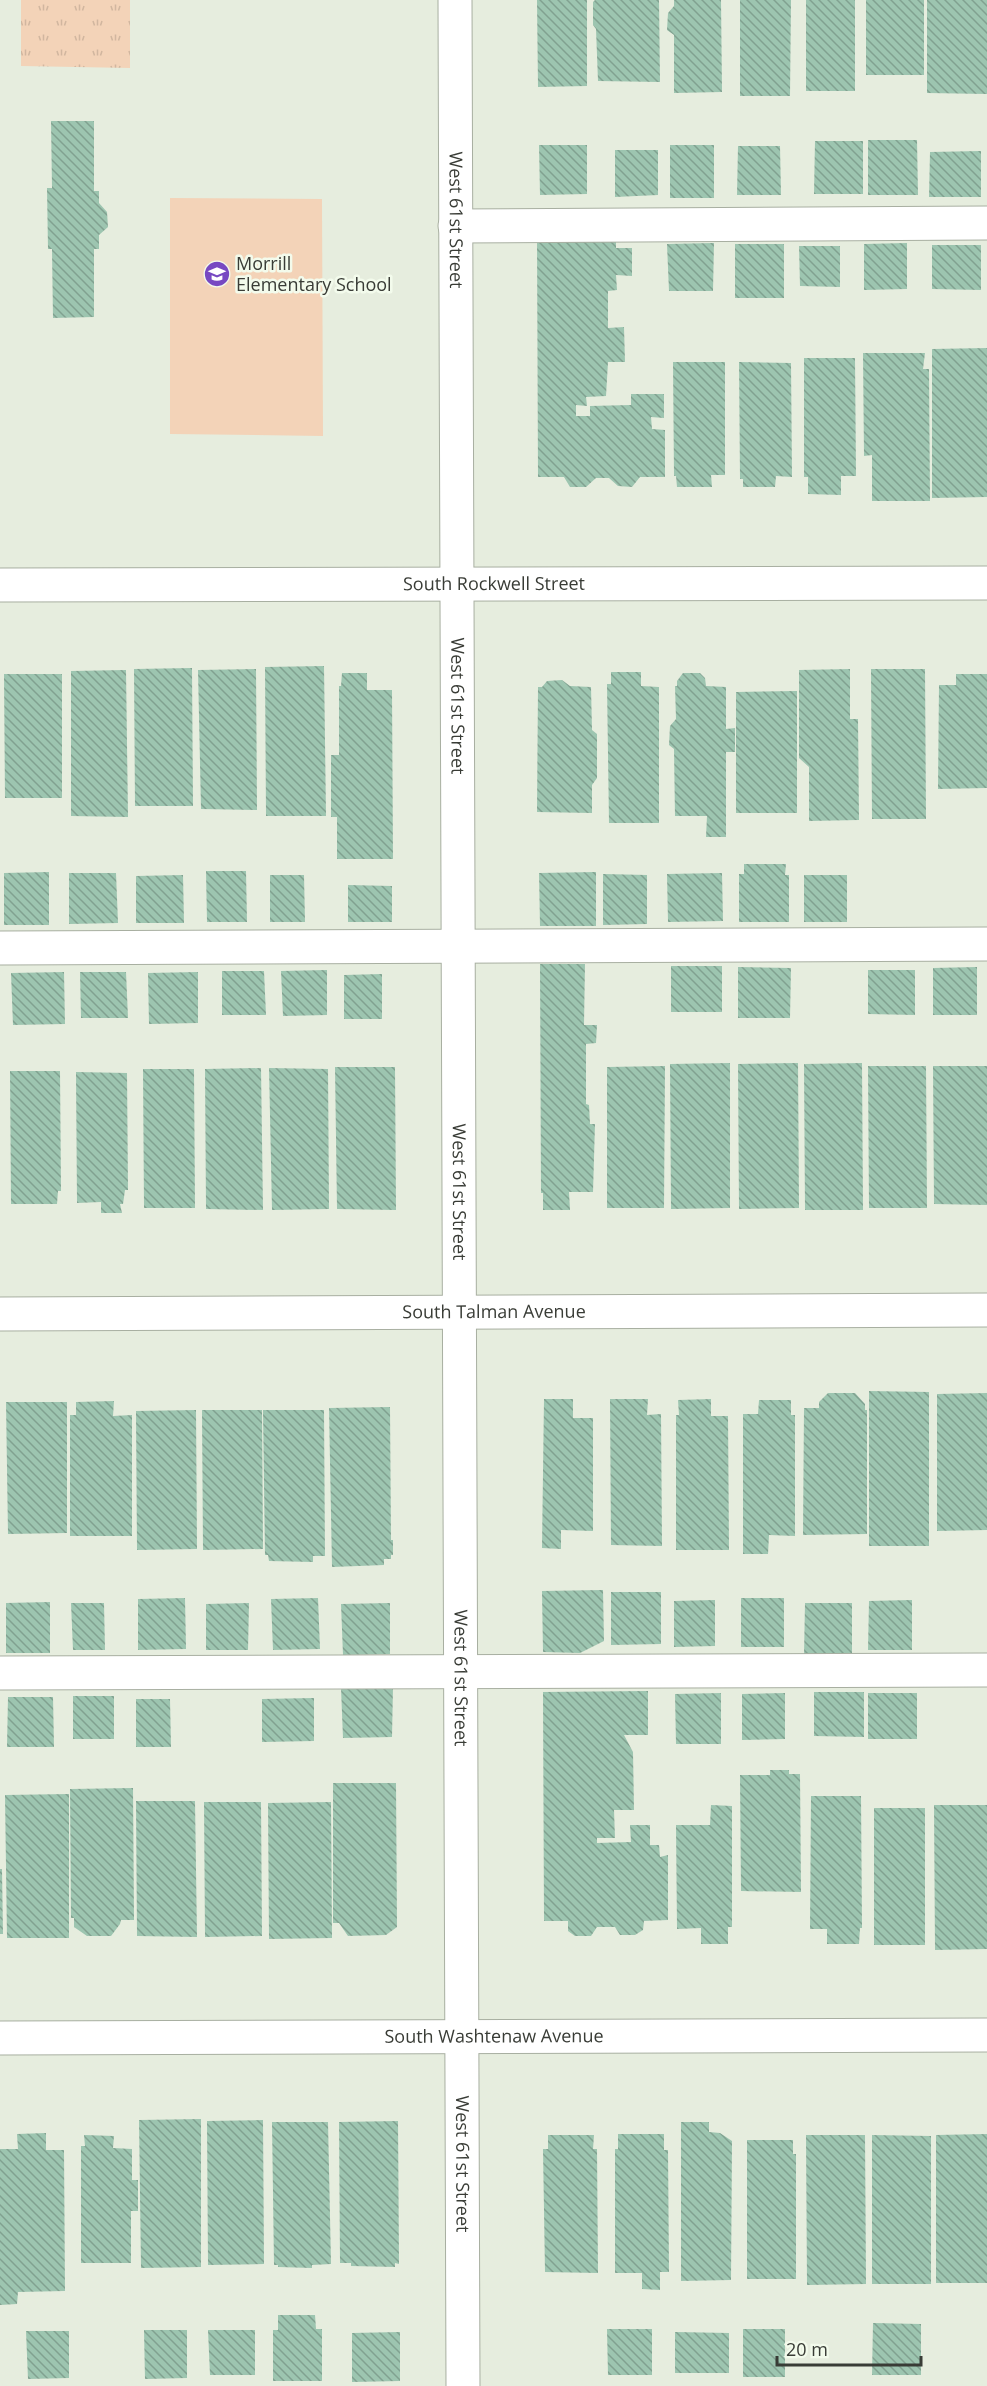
<svg xmlns="http://www.w3.org/2000/svg" width="987" height="2386" viewBox="0 0 987 2386" font-family="'Open Sans',sans-serif">
<style>
.grass{fill:#f3d3b8}
.park{fill:url(#park-tufts)}
.building{fill:url(#building-back-hatch)}
.lines{fill:none;stroke-linecap:round;stroke-linejoin:round}
.minor-casing{stroke:#a8afa1;stroke-width:35}
.minor{stroke:#fff;stroke-width:33}
.labels{text-anchor:middle;stroke-width:5;stroke-linejoin:round;paint-order:stroke}
.street-label{font-size:18px;fill:#393c36;stroke:#f3fbec}
.poi-label{font-size:18px;fill:#393c36;stroke:#f3fbec;text-anchor:start}
</style>
<defs>
<pattern id="park-tufts" width="24" height="20" patternUnits="userSpaceOnUse" patternTransform="scale(1.5)"><rect width="24" height="20" fill="#f3d3b8"/><path d="M3 7l-1-3M5 7V3M7 7l1-3M15 17l-1-3M17 17v-4M19 17l1-3" fill="none" stroke="#d1b69f"/></pattern>
<pattern id="building-back-hatch" width="6" height="6" patternUnits="userSpaceOnUse" patternTransform="scale(1.5)"><rect width="6" height="6" fill="#9dc5b0"/><path d="M-1 5l2 2M0 0l6 6M5-1l2 2" fill="none" stroke="#81a190"/></pattern>
</defs>
<rect width="100%" height="100%" fill="#e6edde"/>
<path class="grass" d="M170,198L322,199L323,436L170,434Z"/>
<path class="park" d="M21,0H130V68L21,66Z"/>
<path class="building" d="M537,0H587V86L538,87Z
M595,0H659L660,82L598,81L596,29L593,25V2Z
M674,0H721L722,92L674,93V35L667,30L668,13L674,6Z
M740,0H791L790,96H740Z
M806,0H855V91H806Z
M866,0H924V75H866Z
M927,0H987V94L927,93Z
M51,121H94V191H99V203L107,212L108,227L99,235V249H94V317L53,318L52,249H48L47,188H52Z
M868,140H917L918,195H868Z
M815,141H863V194H814Z
M539,145H587V194L540,195Z
M670,145H714V198H670Z
M738,146H780L781,195H737Z
M615,150H658V195L615,197Z
M981,151V197H929L930,152Z
M537,236H616V248H632V276L616,275L617,290L608,291V328L624,327L625,362H608L606,396L586,397L587,406L576,405V416H590V406L631,405V394H664V418L651,417L652,429L665,430V477H640L632,487L618,486L609,478H596L586,487H570L564,477H538Z
M714,243L713,291H669L667,244Z
M907,243V289L864,290V244Z
M735,244H784V298H735Z
M932,245H981V290L932,289Z
M799,246H840V287L800,286Z
M987,348V497L932,498V349Z
M863,353H925L923,369H929L930,501H872V455L864,456Z
M804,358H855L856,476H841V495L808,494V477H804Z
M673,362H725V475H711L712,487H677L676,476H674Z
M739,362L791,363L792,477L776,476L775,487H743V479H740Z
M324,666L326,816H266L265,667Z
M192,668L193,806H135L134,669Z
M256,669L257,810L201,809L198,670Z
M850,669V719H858L859,820L809,821V767L799,758V670Z
M871,669H925L926,819H872Z
M126,670L128,817L71,816V671Z
M611,672H641V686L659,687V823H609L607,684H611Z
M342,673H367V690H392L393,859H337V817H331V755H339V686H341Z
M683,673H700L705,678L706,686L726,687V729L735,728V752H726V837H706L707,816H675L674,749L669,745L670,726L676,719L675,686H677V681Z
M4,674H62V798H5Z
M956,674H987V788L938,789L939,685H956Z
M562,680L570,686L591,687L592,730L597,734V778L592,785V813L537,812L538,687H542L547,681Z
M797,691V813H736V692Z
M744,864H786L785,875H789V922H739V874H744Z
M206,871H246L247,922H207Z
M49,872V925H4V873Z
M596,872V926H540L539,873Z
M69,873H116L118,923L69,924Z
M722,873L723,921L668,922L667,874Z
M603,874L647,875V924L603,925Z
M183,875L184,923H136V876Z
M270,875H304L305,922H270Z
M804,875H847V922H804Z
M348,885L392,886V922H348Z
M540,964H585L584,1025H597L596,1043L586,1044V1104L589,1105L590,1124H595L593,1192H569L570,1210H543V1193H541Z
M671,966H722V1012H671Z
M738,967L791,968L790,1018H738Z
M977,967V1015H933V968Z
M327,970V1015L283,1016L281,971Z
M868,970H915V1015L868,1014Z
M222,971H264L266,1015H222Z
M64,972L65,1024L13,1025L11,973Z
M80,972H126L128,1018H81Z
M198,972V1023L149,1024L148,973Z
M382,974V1019H344V975Z
M730,1063V1208L671,1209L670,1064Z
M798,1063L799,1208L739,1209L738,1064Z
M862,1063L863,1210H805L804,1064Z
M665,1066L664,1208H607V1067Z
M868,1066H926L927,1208H869Z
M933,1066H987V1205L934,1204Z
M335,1067H395L396,1210L337,1209Z
M261,1068L263,1210L206,1209L205,1069Z
M269,1068L328,1069L329,1209L272,1210Z
M143,1069H194L195,1208H144Z
M10,1071H60L61,1191H58L57,1204H11Z
M76,1072L127,1073L128,1190H125L123,1204H120L122,1213H101V1202L77,1203Z
M869,1391L929,1392V1546H869Z
M828,1393H855L865,1404V1410H867V1534L803,1535L804,1408H819V1402Z
M987,1393V1530L937,1531V1394Z
M544,1399H573V1418H593V1531L561,1530V1549L542,1548Z
M610,1399H648L647,1415L661,1414L662,1546L611,1545Z
M711,1399V1416H728L729,1550H676V1415H679L678,1400Z
M759,1400H791V1415H795V1536L769,1535L768,1554H743V1414H758Z
M114,1401L113,1416L132,1415V1536H70V1415H76V1402Z
M6,1402H67V1533L8,1534Z
M390,1407L391,1540H393V1555H391V1559H384V1565L332,1567L329,1408Z
M196,1410L197,1549L137,1550L136,1411Z
M202,1410H262L263,1549L203,1550Z
M263,1410H324L325,1556H313V1562L269,1561L268,1555H265Z
M603,1590L604,1641L580,1653L543,1652L542,1591Z
M611,1592H661V1644L611,1645Z
M185,1598L186,1649L138,1650V1599Z
M318,1598L320,1649L273,1650L271,1599Z
M741,1598H784V1647H741Z
M715,1600V1646L674,1647V1601Z
M912,1600V1650H868L869,1601Z
M50,1602V1653H6V1603Z
M71,1603H104L105,1650H73Z
M249,1603L248,1650H206V1604Z
M390,1603V1654L343,1655L341,1604Z
M805,1603H852V1656H804Z
M393,1687L392,1737L343,1738L341,1688Z
M648,1691V1735H624L633,1752L634,1810H614L615,1838H597V1843L631,1842L630,1825H650V1845H659L660,1857L668,1855V1920L644,1921L643,1930L635,1935H620L615,1927H597L591,1936H575L568,1931V1921H544L543,1692Z
M814,1692H864V1737L814,1736Z
M721,1693V1744H676L675,1694Z
M785,1693V1739L742,1740V1694Z
M868,1693H917V1739H868Z
M73,1696H114V1739H73Z
M8,1697H53L54,1747H7Z
M314,1698V1741L262,1742V1699Z
M136,1699H170L171,1747H136Z
M770,1770H789V1774H800L801,1892L741,1891L740,1775H770Z
M333,1783H396L397,1927L386,1935L348,1936L339,1923H333Z
M133,1788L134,1920H121L120,1924L111,1936H87L74,1927V1918H71L70,1789Z
M69,1794V1938H7L5,1795Z
M811,1796H861L862,1928H860L859,1944H827V1929H810Z
M136,1801H195L197,1937L137,1936Z
M204,1802H261L262,1936L205,1937Z
M331,1802L332,1938L269,1939L268,1803Z
M711,1805L732,1806V1927H728V1944H701V1928L677,1929L676,1825H710Z
M934,1805H987V1949L935,1950Z
M874,1808H925V1945H874Z
M0,1869H2L3,1934H0Z
M201,2119V2267L141,2268L139,2120Z
M263,2120L264,2264L208,2265L207,2121Z
M398,2121L399,2264L395,2263V2267L351,2266V2263H340L339,2122Z
M272,2122H328L331,2264L312,2265V2268L278,2267V2265H274Z
M681,2122H709V2132L720,2133L732,2141L731,2280L681,2281Z
M46,2133V2150H64L65,2291L18,2292L17,2304L0,2305V2149H18L17,2134Z
M618,2134H664V2150H668L669,2272H660V2290L642,2289V2273H615V2149H618Z
M987,2134V2283H936V2135Z
M84,2135L114,2136L113,2148L132,2149V2180H138V2211H131V2263H81V2146H85Z
M548,2135H594L593,2149H597L598,2273L545,2272L543,2149H548Z
M806,2135H865L866,2284L807,2285Z
M872,2135L931,2136V2284H872Z
M747,2140H793V2154H796V2279H747Z
M278,2315H315L316,2329H322V2381H273V2330H278Z
M873,2323L921,2324V2375H872Z
M607,2329H652V2375H608Z
M743,2329H785V2377H743Z
M144,2330H187V2378L145,2379Z
M208,2330H255V2375H210Z
M26,2331H69V2378L28,2379Z
M400,2332V2381L352,2382V2333Z
M675,2332L729,2333V2373H675Z"/>
<g class="lines">
<g class="minor-casing">
<g id="minor">
<path id="s1" d="M455,0L463,2386"/>
<path d="M455,226L987,223"/>
<path id="s2" d="M0,585L987,583"/>
<path d="M0,948L987,944"/>
<path id="s3" d="M0,1314L987,1310"/>
<path d="M0,1673L987,1670"/>
<path id="s4" d="M0,2038L987,2035"/>
</g>
</g>
<use href="#minor" class="minor"/>
</g>
<defs>
<g id="school-disc" transform="scale(1.35)"><circle r="9.5" fill="#7749c2" stroke="#f3fbec"/><path d="M0-5L7-2L0 1L-7-2ZM-4 1L0 2.5L4 1V4Q0 6-4 4Z" fill="#fff"/></g>
</defs>
<g fill-rule="evenodd">
<use href="#school-disc" x="217" y="274"/>
</g>
<g class="labels">
<g class="street-label">
<text dy="6" stroke="none"><textPath href="#s1" startOffset="220">West 61st Street</textPath></text>
<text dy="6" stroke="none"><textPath href="#s2" startOffset="494">South Rockwell Street</textPath></text>
<text dy="6" stroke="none"><textPath href="#s1" startOffset="706">West 61st Street</textPath></text>
<text dy="6" stroke="none"><textPath href="#s1" startOffset="1192">West 61st Street</textPath></text>
<text dy="6" stroke="none"><textPath href="#s3" startOffset="494">South Talman Avenue</textPath></text>
<text dy="6" stroke="none"><textPath href="#s1" startOffset="1678">West 61st Street</textPath></text>
<text dy="6" stroke="none"><textPath href="#s4" startOffset="494">South Washtenaw Avenue</textPath></text>
<text dy="6" stroke="none"><textPath href="#s1" startOffset="2164">West 61st Street</textPath></text>
</g>
<g class="poi-label">
<text x="236" y="270">Morrill<tspan x="236" dy="21">Elementary School</tspan></text>
</g>
</g>
<path d="M777 2356v9h144v-9" fill="none" stroke="#393c36" stroke-width="3"/>
<text x="786" y="2356" font-size="18" fill="#393c36" stroke="#f3fbec" stroke-width="4.5" paint-order="stroke">20 m</text>
</svg>
